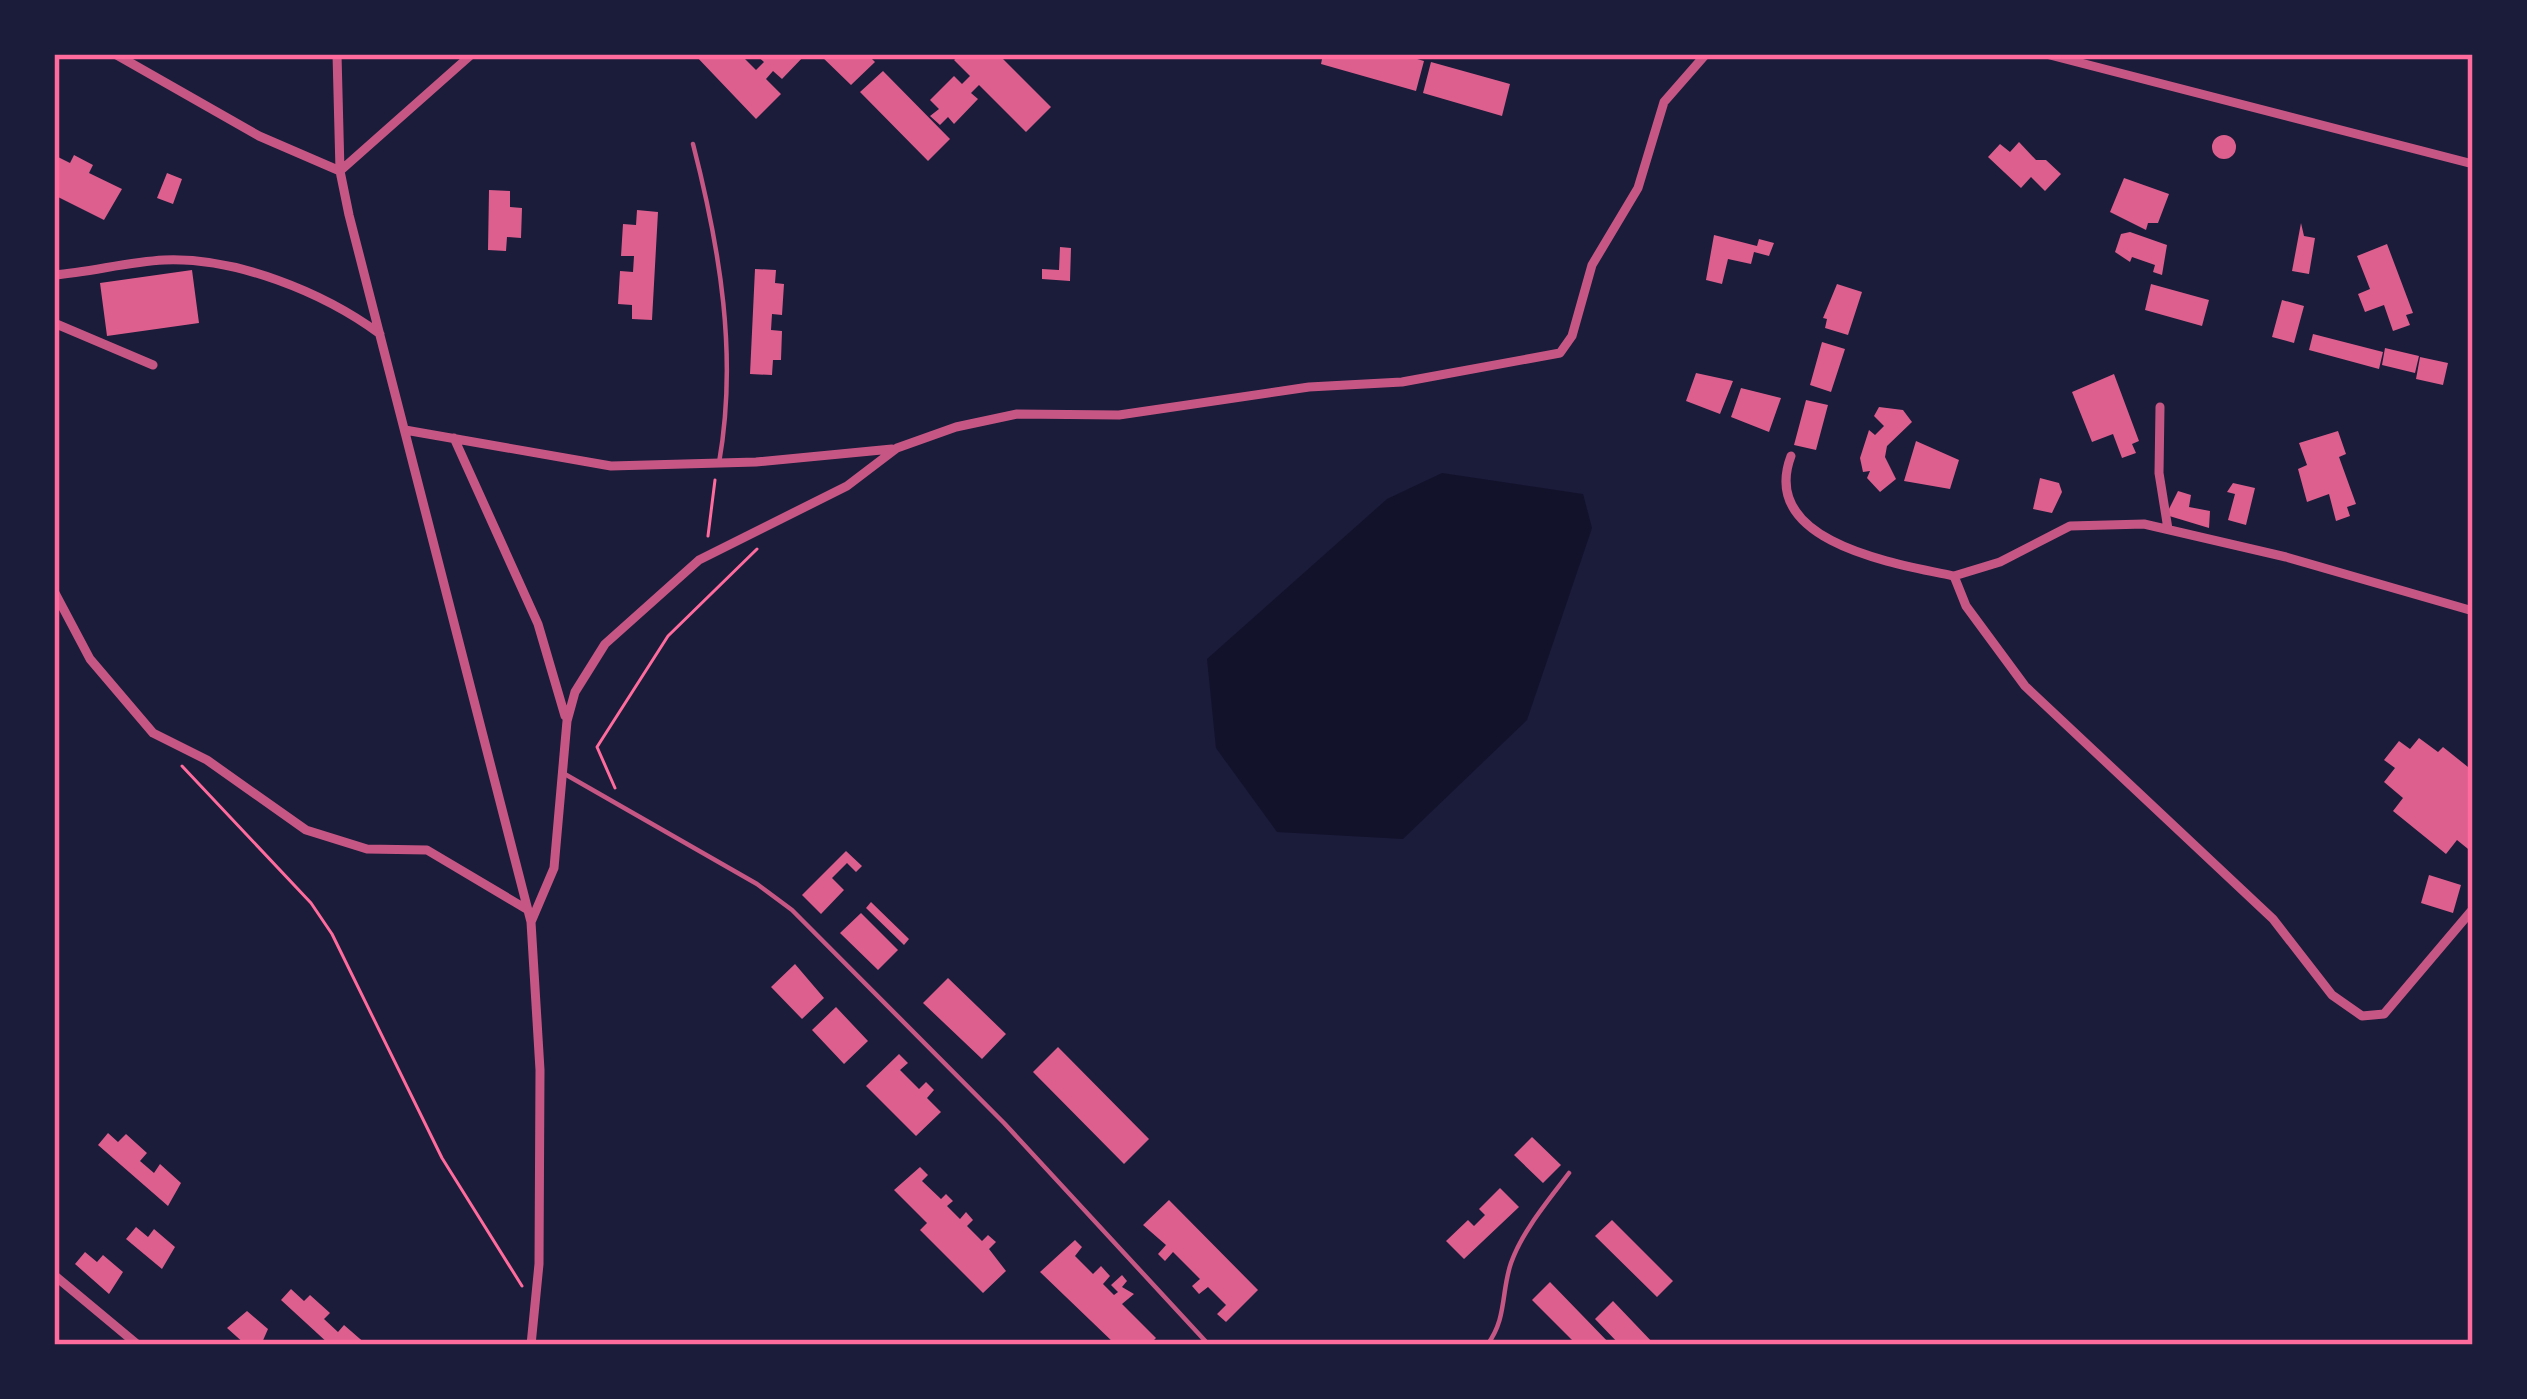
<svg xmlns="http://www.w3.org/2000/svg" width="2527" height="1399" viewBox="0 0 2527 1399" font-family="Signika,sans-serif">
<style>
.water{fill:#12122b}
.building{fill:#dd5f8e}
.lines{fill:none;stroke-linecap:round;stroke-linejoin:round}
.path{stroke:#ff6b9d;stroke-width:3}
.service{stroke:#c65784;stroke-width:4.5}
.minor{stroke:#c65784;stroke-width:9}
.neatline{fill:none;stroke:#ff6b9d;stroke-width:4.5}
</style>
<rect width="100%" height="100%" fill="#1b1b3a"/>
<path class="water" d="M1442,473L1583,494L1592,528L1527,720L1403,839L1277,832L1216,748L1207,659L1387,499Z"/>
<path class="building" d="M694,54H740L756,70L764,62L755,54H806L782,79L773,71L766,79L781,94L756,119Z
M819,54H867L875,62L851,85Z
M961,54H998L1051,107L1026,132L979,85L971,93L978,99L954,124L948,117L940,125L930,116L939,109L930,100L954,76L962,84L970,76L954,60Z
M1323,54H1400L1424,61L1416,91L1321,64Z
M1431,62L1510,84L1502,116L1423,93Z
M883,71L950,139L928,161L860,92Z
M2212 147a12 12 0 1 1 24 0a12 12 0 1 1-24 0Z
M2019,142L2036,160H2046L2061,174L2045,191L2031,177L2021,188L1988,157L2000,144L2010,152Z
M54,155L70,163L74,155L93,165L89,173L122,189L104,220L54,195Z
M167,173L182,179L173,204L157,198Z
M2124,178L2169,194L2158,223H2148L2146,230L2110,212Z
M489,190L510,191V207L522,208L521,238L507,237L506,251L488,250Z
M637,210L658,212L652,320L632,319V305L618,304L620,271L633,272L634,256H621L623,224L636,225Z
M2301,223L2304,236L2315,238L2309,274L2292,271Z
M2130,232L2167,245L2162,275L2153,272L2155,265L2132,257L2130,262L2115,252L2121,234Z
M1714,235L1757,246L1759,239L1774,243L1769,256L1754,252L1751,264L1728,259L1722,284L1706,280Z
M2387,244L2413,313L2406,315L2410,325L2393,331L2384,305L2365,312L2358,294L2370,289L2357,256Z
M1060,247L1071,248L1070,281L1042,279V269L1059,270Z
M755,269L776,270L775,283L784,284L782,315L772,314L771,330L782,331L781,360H773L772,375L750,374Z
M192,270L199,323L107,336L100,283Z
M1837,284L1862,292L1848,335L1825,328L1827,319L1823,318Z
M2151,284L2209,300L2202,326L2145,310Z
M2282,300L2304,306L2294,343L2272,337Z
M2313,334L2383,352L2379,369L2309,350Z
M1822,342L1845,349L1831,392L1810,385Z
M2385,348L2419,356L2415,373L2382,365Z
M2420,357L2448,363L2443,385L2416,379Z
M1696,373L1733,381L1720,414L1686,401Z
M2114,374L2139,441L2132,444L2136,453L2122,458L2113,434L2092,442L2072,392Z
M1741,388L1781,398L1769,432L1731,417Z
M1806,400L1828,405L1816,450L1794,445Z
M1879,407L1903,410L1912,422L1887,446L1885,457L1896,479L1880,492L1867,478L1870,471L1863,472L1860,458L1869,430L1875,435L1884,426L1874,416Z
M2338,431L2346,454L2339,457L2356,504L2347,507L2350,516L2336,521L2329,494L2307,502L2298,469L2307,465L2299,443Z
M1916,441L1959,460L1950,489L1904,481Z
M2040,478L2059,483L2062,492L2052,513L2033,509Z
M2233,483L2255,488L2246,525L2228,520L2235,494L2227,492Z
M2178,491L2191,495L2189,507L2210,511L2209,528L2166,515Z
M2419,738L2438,752L2443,747L2473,771V853L2457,840L2446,854L2393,811L2403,798L2384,782L2395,768L2384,760L2399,741L2410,749Z
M846,851L862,866L856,872L847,863L832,878L844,890L821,914L802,895Z
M2429,875L2461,885L2453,913L2421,903Z
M871,902L909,939L904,945L866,908Z
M861,913L898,950L878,970L840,933Z
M795,964L824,998L802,1019L771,987Z
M948,978L1006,1034L982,1059L923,1003Z
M836,1007L868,1041L844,1064L812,1030Z
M1058,1047L1149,1139L1124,1164L1033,1072Z
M899,1054L908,1063L900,1070L919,1089L926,1082L934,1090L927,1098L941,1112L916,1136L866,1086Z
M108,1133L118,1142L126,1134L147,1153L140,1161L154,1173L160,1164L181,1183L168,1206L98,1145Z
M1532,1137L1561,1165L1543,1183L1514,1155Z
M920,1167L928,1175L922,1181L941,1199L946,1194L953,1201L947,1206L960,1219L966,1212L973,1220L967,1226L982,1241L988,1235L996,1242L989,1249L1006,1271L983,1293L920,1230L927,1223L894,1190Z
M1500,1188L1519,1207L1464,1259L1446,1241L1468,1220L1474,1226L1485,1215L1479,1209Z
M1169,1200L1258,1290L1226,1322L1217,1314L1226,1305L1208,1287L1199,1294L1192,1286L1200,1279L1173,1252L1165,1261L1158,1254L1166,1245L1143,1225Z
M1612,1220L1673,1281L1657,1297L1595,1236Z
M136,1227L148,1237L154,1229L175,1247L162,1269L126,1239Z
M1075,1240L1082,1247L1075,1256L1093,1274L1101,1266L1110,1276L1103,1284L1114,1295L1118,1292L1111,1285L1122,1275L1127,1281L1122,1287L1134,1294L1122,1304L1156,1338L1149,1345H1116L1040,1272Z
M85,1252L97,1262L103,1255L123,1272L109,1294L75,1264Z
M1550,1282L1611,1345H1577L1532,1300Z
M291,1289L304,1301L310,1295L330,1313L324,1319L338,1332L344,1325L367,1345H330L281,1300Z
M1613,1301L1655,1345H1620L1595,1319Z
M247,1311L268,1329L261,1345H246L227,1328Z"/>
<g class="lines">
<path class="path" d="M708,536L715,480
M182,766L311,903L332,934L442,1158L522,1286
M615,788L597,747L668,636L757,549"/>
<path class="service" d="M693,144C720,249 738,356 719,463
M563,773L757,884L792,910L1004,1123L1209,1345
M1487,1345C1507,1319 1501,1292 1511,1263C1523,1230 1548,1201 1569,1173"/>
<path class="minor" d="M115,54L259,136L340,171
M337,54L340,171L349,215L531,922L540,1070L539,1264L531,1345
M2046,54L2473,164
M340,171L472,54
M54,275C91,272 127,262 164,260C236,257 323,292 380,334
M54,323L153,365
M2160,407L2159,473L2168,529
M405,430L611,466L756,462L892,449
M454,438L538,624L565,716
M1791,456C1758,543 1897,564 1954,576L1966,606L2025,686L2273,919L2332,995L2362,1016L2384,1014L2473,909
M1954,576L2000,562L2070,526L2144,524L2286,557L2473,611
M54,591L90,659L153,733L207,760L306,830L367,849L427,850L528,910
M531,922L554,868L567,721L575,692L605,644L699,560L847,486L897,448L956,427L1017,414L1119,415L1309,387L1402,382L1560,353L1572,336L1592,265L1638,188L1664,102L1706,54
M54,1275L138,1345"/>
</g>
<rect width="2527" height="1399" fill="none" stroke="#1b1b3a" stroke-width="114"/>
<rect x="57" y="57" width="2413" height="1285" class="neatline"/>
</svg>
